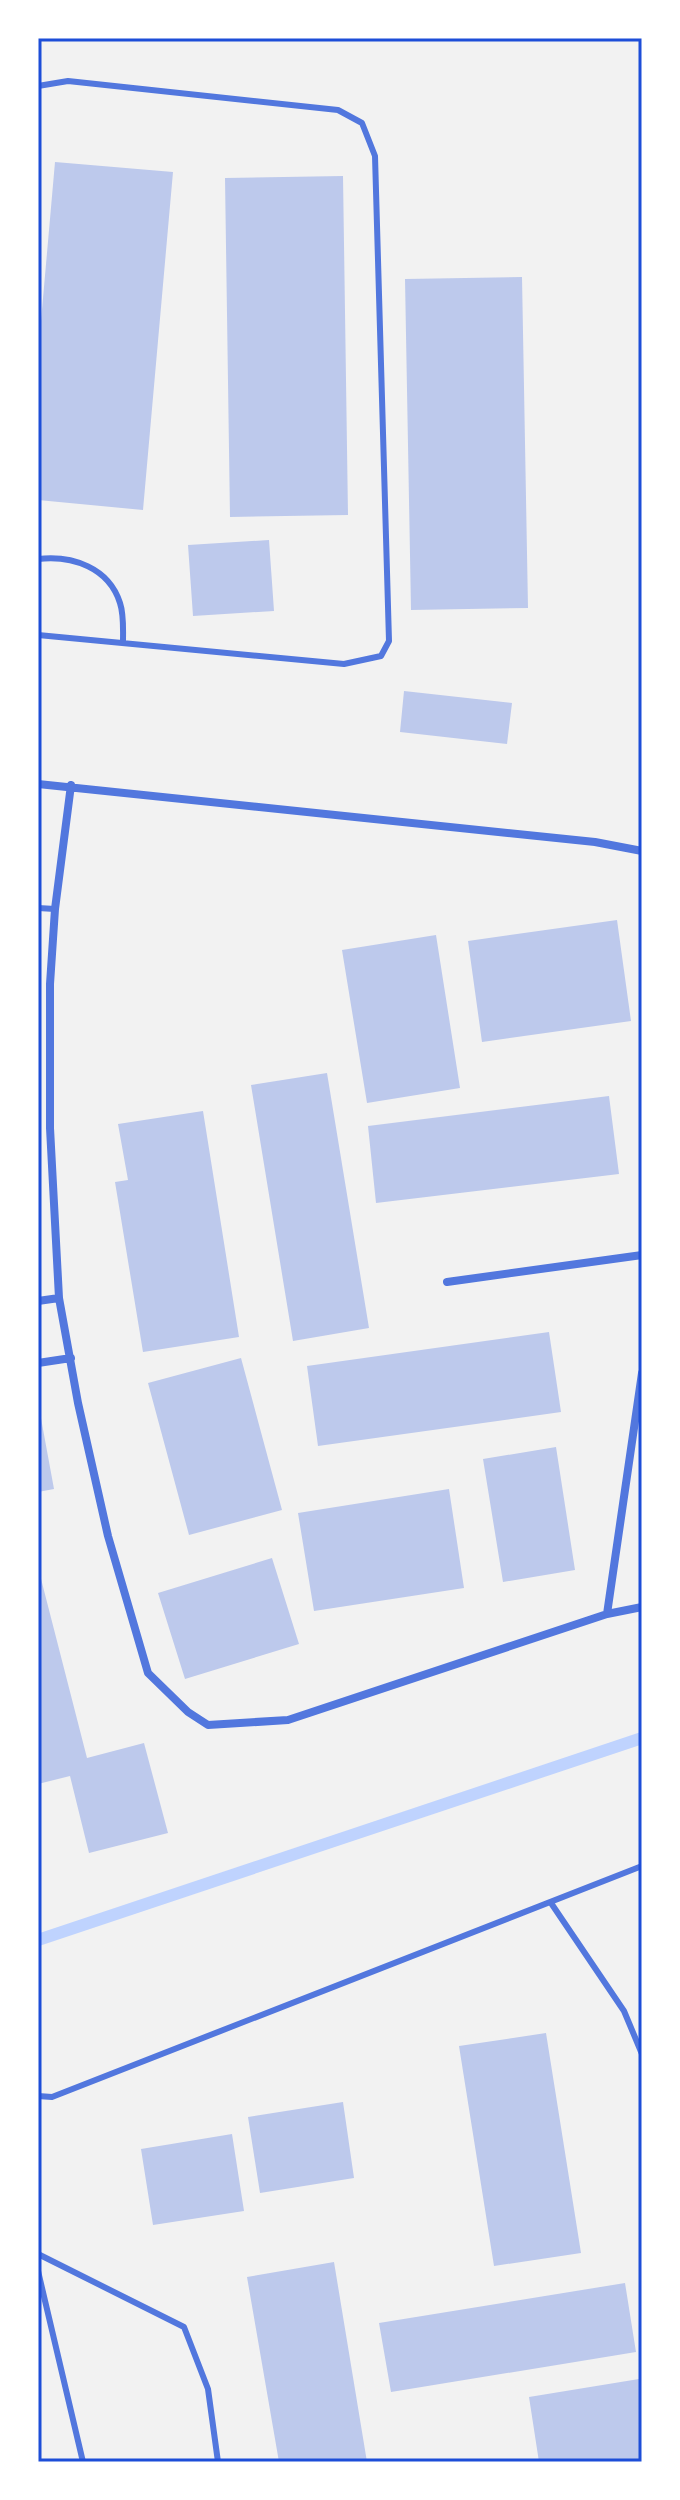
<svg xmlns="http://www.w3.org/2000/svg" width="680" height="2500" viewBox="0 0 680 2500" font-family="Barlow,sans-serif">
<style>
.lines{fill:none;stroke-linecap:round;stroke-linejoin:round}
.stream{stroke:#bfd3fe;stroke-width:12}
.building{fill:#bdc9ec}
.service{stroke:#5277de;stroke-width:6}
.minor{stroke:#5277de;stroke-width:8}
.neatline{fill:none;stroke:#1d4ed8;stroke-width:3}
</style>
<rect width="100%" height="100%" fill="#f2f2f2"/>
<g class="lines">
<path class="stream" d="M38,1940L642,1738"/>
</g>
<path class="building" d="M55,162L173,172L143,510L38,500V355Z
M343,176L348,515L230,517L225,178Z
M522,277L528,608L411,610L405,279Z
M269,540L274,611L193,616L188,545Z
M404,691L512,703L507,744L400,732Z
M617,920L631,1021L482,1042L468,941Z
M436,935L460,1088L367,1103L342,950Z
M327,1073L369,1328L293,1341L251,1085Z
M609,1096L619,1174L376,1203L368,1126Z
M203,1111L239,1337L143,1352L115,1182L128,1180L118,1124Z
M549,1332L561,1412L318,1446L307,1366Z
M241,1358L282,1510L189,1535L148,1383Z
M38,1402L54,1489L38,1492Z
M556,1447L575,1570L503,1582L483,1459Z
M449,1489L464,1588L314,1611L298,1513Z
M272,1558L299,1644L185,1679L158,1593Z
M39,1571L87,1758L144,1743L168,1833L89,1853L70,1776L38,1784Z
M546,2033L581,2253L494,2266L459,2046Z
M343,2102L354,2178L260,2193L248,2117Z
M232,2134L244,2211L153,2225L141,2149Z
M334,2262L367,2462H279L247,2277Z
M625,2283L636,2352L391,2392L379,2323Z
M639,2379L642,2396V2462H539L529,2397Z"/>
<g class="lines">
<path class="service" d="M38,86L68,81L338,110L362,123L375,156L389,641L381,656L344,664L38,635
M38,559C73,555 109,568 120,603C124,615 123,630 123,642
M38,908L55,909
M551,1903L624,2011L642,2054
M38,2096L52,2097L642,1866
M38,2254L184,2327L208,2389L218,2462
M38,2271L83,2462"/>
<path class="minor" d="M38,784L595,842L642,851
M71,785L55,909L50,984V1128L59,1298L78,1403L108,1536L148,1673L188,1712L208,1725L288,1720L607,1614L642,1607
M447,1282L642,1255
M38,1301L59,1298
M38,1363L71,1358
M607,1614L642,1373"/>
</g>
<rect width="680" height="2500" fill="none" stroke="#ffffff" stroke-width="80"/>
<rect x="40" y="40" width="600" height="2420" class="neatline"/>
</svg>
